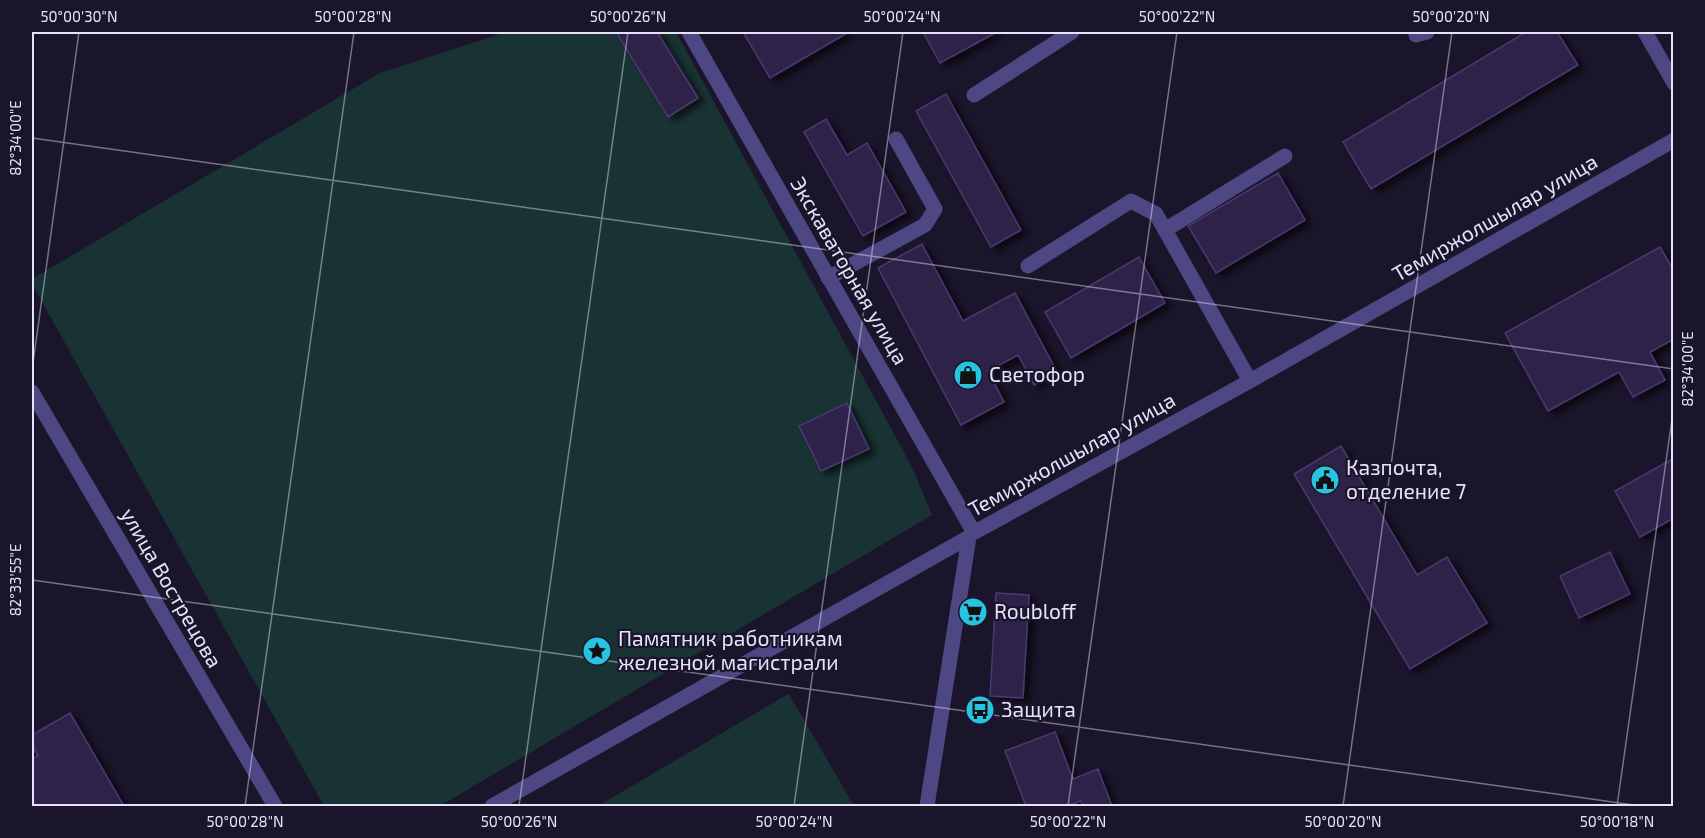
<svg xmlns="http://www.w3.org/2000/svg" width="1705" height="838" viewBox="0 0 1705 838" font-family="'Exo 2',sans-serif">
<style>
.green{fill:#193233}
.building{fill:#2d2448;stroke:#483971;stroke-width:1.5;filter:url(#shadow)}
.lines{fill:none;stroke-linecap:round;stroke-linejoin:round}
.minor{stroke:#4d4783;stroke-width:15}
.rail{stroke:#28c3e1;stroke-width:4.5;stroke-dasharray:9 8;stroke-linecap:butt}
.ticks{fill:none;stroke:#e7e2fb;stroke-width:1.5;stroke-opacity:0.45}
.labels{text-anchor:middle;stroke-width:4.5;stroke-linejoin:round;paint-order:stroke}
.street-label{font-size:21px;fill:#e7e2fb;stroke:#1a152a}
.poi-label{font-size:21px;fill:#e7e2fb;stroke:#1a152a;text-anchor:start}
.neatline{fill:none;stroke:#e7e2fb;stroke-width:2}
.ticks-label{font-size:15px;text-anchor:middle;fill:#e7e2fb}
</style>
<defs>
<filter id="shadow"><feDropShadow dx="6" dy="4" stdDeviation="3" flood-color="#0009"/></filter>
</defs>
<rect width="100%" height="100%" fill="#1a152a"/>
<path class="green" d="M506,32H676L912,467L932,515L440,806H324L32,284V279L380,73Z
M789,694L854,806H598L788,694Z"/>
<path class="building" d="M616,32H657L698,98L668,117Z
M743,32H849L770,78Z
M923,32H997L940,63Z
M1526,32H1557L1578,65L1371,189L1343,142Z
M946,94L1021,230L991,247L916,111Z
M826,119L847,155L867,143L906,212L863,236L804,132Z
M1278,173L1305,220L1216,273L1188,226Z
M922,244L963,321L1015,293L1057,372L1034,385L1018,355L988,371L1004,402L961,425L878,268Z
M1660,247L1674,271V339L1650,352L1665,380L1633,397L1619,372L1548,411L1505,333Z
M1139,257L1165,303L1071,358L1045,312Z
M847,403L869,449L821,471L799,426Z
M1341,446L1417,575L1447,557L1487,623L1410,669L1294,474Z
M1674,458V518L1640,537L1615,491Z
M1610,552L1630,594L1579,618L1560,576Z
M996,593L1029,595L1023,698L990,696Z
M70,713L124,806H32V759L38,756L32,744V735Z
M1055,732L1073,779L1098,769L1112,806H1083L1081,801L1066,806H1026L1005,751Z"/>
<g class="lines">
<path class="minor" d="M689,32L973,531
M1645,32L1674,83
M1416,35L1427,32
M974,95L1072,32
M1165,230L1285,156
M1028,266L1131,201L1156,214L1250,381
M828,278L925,225L935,209L896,139
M32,392L275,806
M492,806L969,537L973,531L975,532L1250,381L1674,140
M927,806L969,537"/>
<path class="rail" d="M1672,806H1674"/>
</g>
<path class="ticks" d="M32,138L1674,369M32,370L79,32M32,580L1641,806M245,806L354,32M519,806L628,32M794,806L903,32M1068,806L1177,32M1343,806L1452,32M1617,806L1674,405"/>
<defs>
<g id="shop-disc" transform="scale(1.5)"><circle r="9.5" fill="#28c3e1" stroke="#1a152a"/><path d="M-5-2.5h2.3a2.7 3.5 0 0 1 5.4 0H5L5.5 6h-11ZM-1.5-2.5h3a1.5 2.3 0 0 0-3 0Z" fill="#111"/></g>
<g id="civic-disc" transform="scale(1.5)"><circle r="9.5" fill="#28c3e1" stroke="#1a152a"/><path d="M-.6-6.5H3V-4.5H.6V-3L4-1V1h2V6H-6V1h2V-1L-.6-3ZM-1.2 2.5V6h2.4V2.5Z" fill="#111"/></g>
<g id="supermarket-disc" transform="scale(1.5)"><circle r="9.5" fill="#28c3e1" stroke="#1a152a"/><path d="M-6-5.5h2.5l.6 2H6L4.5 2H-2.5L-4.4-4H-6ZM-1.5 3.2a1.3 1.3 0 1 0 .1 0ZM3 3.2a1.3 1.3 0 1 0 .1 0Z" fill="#111"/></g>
<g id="sight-disc" transform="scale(1.5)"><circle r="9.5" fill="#28c3e1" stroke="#1a152a"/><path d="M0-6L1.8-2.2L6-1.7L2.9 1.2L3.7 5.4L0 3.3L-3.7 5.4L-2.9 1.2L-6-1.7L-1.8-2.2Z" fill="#111"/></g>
<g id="bus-disc" transform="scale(1.5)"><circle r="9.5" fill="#28c3e1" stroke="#1a152a"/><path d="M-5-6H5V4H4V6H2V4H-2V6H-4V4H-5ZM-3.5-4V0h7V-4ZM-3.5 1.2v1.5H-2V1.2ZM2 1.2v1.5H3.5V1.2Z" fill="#111"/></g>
</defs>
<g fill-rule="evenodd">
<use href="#shop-disc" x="968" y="375"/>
<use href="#civic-disc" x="1325" y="480"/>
<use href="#supermarket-disc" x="973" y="612"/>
<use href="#sight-disc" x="597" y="651"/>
<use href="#bus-disc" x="980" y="710"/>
</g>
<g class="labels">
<g class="street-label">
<text transform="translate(1495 218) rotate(-30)" y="7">Темиржолшылар улица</text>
<text transform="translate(849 271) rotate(60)" y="7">Экскаваторная улица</text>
<text transform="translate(1072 455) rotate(-29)" y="7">Темиржолшылар улица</text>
<text transform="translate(171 588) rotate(60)" y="7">улица Вострецова</text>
</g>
<g class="poi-label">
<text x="989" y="382">Светофор</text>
<text x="1346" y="475">Казпочта,<tspan x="1346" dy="24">отделение 7</tspan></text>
<text x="994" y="619">Roubloff</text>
<text x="618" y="646">Памятник работникам<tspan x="618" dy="24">железной магистрали</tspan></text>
<text x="1001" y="717">Защита</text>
</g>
</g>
<rect width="1705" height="838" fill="none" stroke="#1a152a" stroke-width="66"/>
<rect x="33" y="33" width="1639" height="772" class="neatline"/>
<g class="ticks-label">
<text x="79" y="22">50°00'30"N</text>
<text x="353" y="22">50°00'28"N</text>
<text x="628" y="22">50°00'26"N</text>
<text x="902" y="22">50°00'24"N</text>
<text x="1177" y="22">50°00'22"N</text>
<text x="1451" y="22">50°00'20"N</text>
<text transform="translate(16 138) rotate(-90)" y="5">82°34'00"E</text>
<text transform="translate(1688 369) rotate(-90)" y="5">82°34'00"E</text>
<text transform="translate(16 580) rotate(-90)" y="5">82°33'55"E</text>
<text x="245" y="827">50°00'28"N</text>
<text x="519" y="827">50°00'26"N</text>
<text x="794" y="827">50°00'24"N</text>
<text x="1068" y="827">50°00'22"N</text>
<text x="1343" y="827">50°00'20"N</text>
<text x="1617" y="827">50°00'18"N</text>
</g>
</svg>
